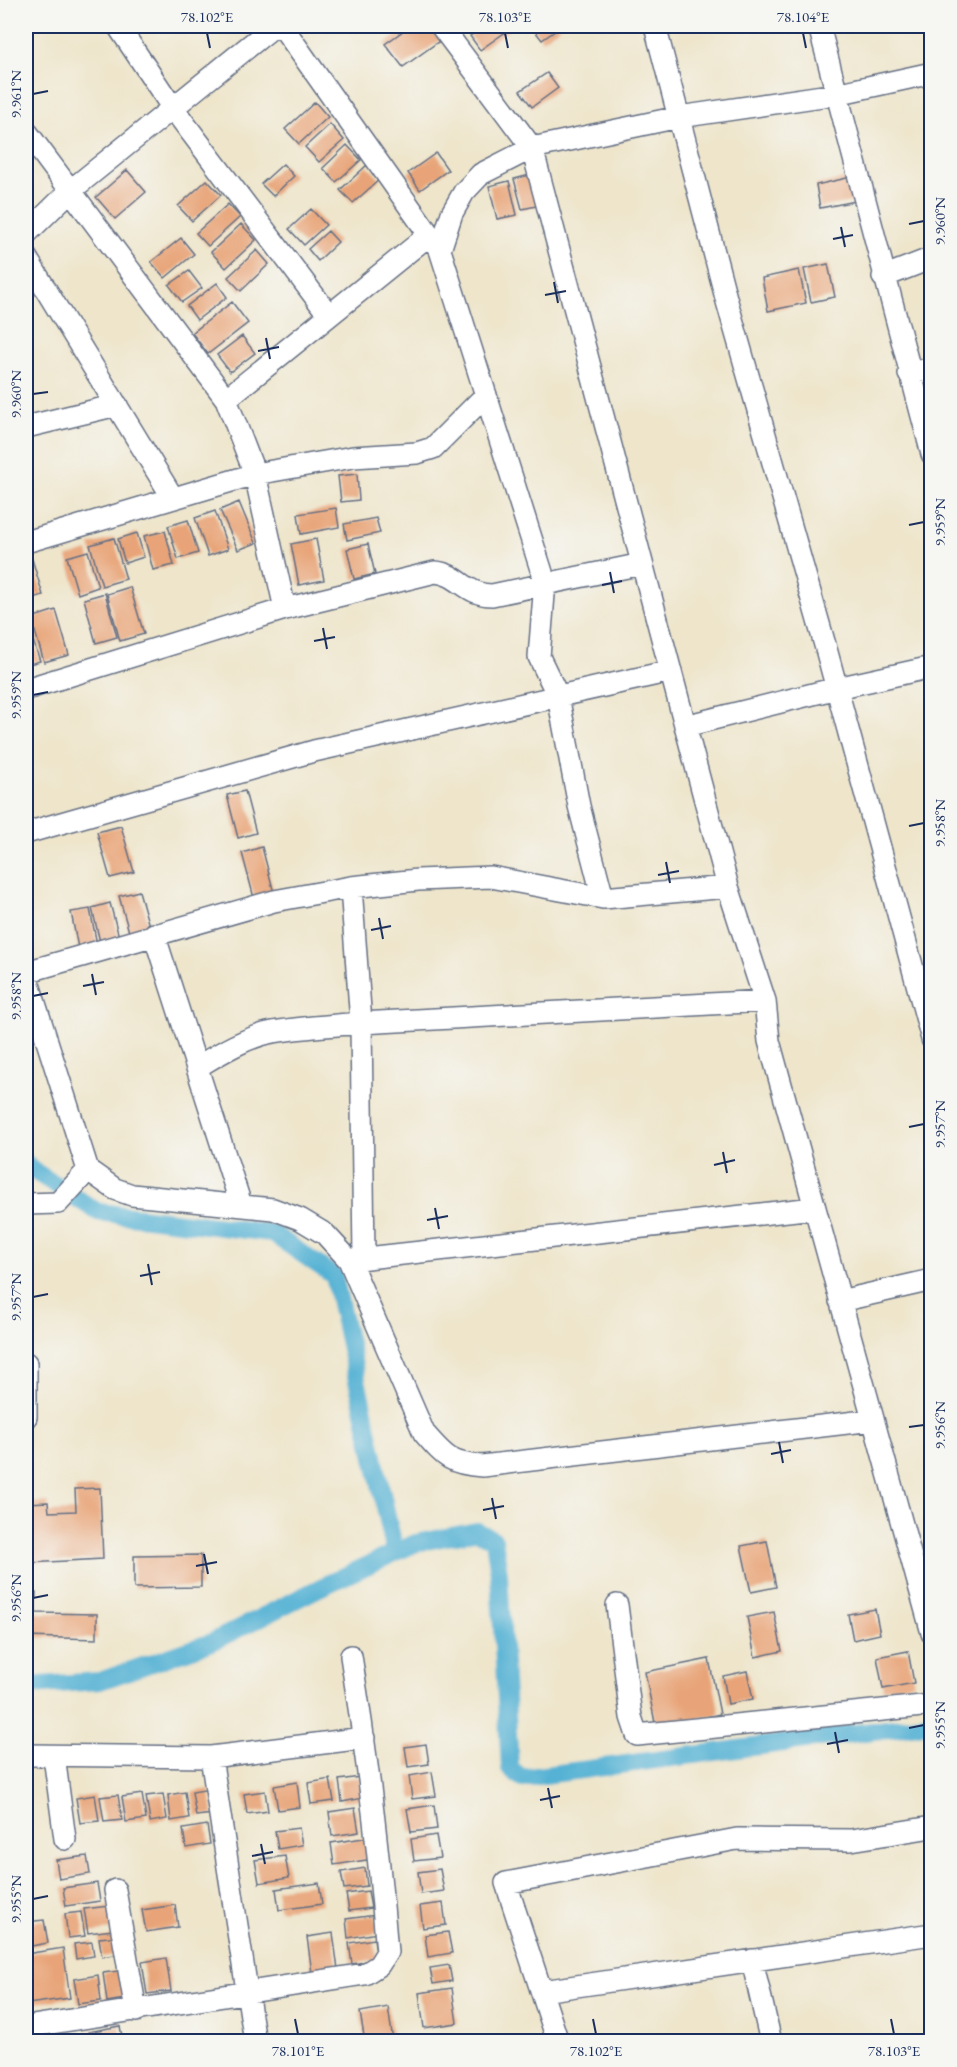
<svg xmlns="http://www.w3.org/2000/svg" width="957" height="2067" viewBox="0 0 957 2067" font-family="'EB Garamond',serif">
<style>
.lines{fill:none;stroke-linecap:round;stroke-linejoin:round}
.canal{stroke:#56b2d4;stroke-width:18}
.building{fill:#e8a478}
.minor-casing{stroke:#656f84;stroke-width:24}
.minor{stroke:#fff;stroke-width:21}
.ticks{fill:none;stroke:#1b2f5e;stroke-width:2}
.neatline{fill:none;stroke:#1b2f5e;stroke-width:2}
.ticks-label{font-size:15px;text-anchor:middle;fill:#1b2f5e}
</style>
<rect width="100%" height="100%" fill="#f6f6f2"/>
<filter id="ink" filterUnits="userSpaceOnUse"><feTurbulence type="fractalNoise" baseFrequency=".0167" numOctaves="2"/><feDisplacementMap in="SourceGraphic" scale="12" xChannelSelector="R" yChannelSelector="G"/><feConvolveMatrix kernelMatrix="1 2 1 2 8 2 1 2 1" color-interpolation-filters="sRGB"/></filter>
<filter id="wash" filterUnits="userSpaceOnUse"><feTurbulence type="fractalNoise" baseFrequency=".008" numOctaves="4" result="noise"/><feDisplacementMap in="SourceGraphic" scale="24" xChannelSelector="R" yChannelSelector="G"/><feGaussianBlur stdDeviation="1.35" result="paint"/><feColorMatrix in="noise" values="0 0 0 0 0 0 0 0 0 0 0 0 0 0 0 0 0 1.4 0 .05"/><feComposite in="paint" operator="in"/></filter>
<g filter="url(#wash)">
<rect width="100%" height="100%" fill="#eee5cb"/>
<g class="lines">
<path class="canal" d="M26,1163L31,1169L98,1212L272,1233L334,1276L395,1552
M26,1686L100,1681L212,1642L321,1587L416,1543L477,1531L494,1540L499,1574L510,1768L522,1778L932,1723"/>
</g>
<g id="blocks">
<path class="building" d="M410,26H432L442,39L403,67L385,44Z
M484,26H514L480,50L470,36Z
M531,26H562L542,40Z
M547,73L558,88L532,107L520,91Z
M315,102L328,117L299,144L285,129Z
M330,124L344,140L319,162L305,147Z
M347,145L361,160L336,182L323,168Z
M436,153L448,170L420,190L408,173Z
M283,164L294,176L273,196L261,184Z
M367,165L380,179L353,203L340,190Z
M127,170L146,192L115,219L96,197Z
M534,174L541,205L522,209L514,179Z
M856,176L861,200L820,208L816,185Z
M207,180L221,195L192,221L178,206Z
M509,181L517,215L497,219L489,186Z
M228,204L240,217L208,246L196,233Z
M311,209L326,225L304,245L289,229Z
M241,224L256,240L226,268L211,252Z
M328,231L338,242L318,261L308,249Z
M181,238L194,254L165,278L151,262Z
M257,250L269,264L241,291L228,277Z
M828,264L835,297L811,302L804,269Z
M799,270L806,303L768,311L762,278Z
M189,271L202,288L182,302L169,285Z
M217,283L227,297L197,320L187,306Z
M232,302L248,323L208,354L192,333Z
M242,336L255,353L230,372L217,355Z
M357,474L359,500L341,502L338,476Z
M239,502L256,543L238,550L220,510Z
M336,508L339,527L301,534L298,514Z
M215,511L228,549L208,556L195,518Z
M376,518L380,533L347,540L344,524Z
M188,520L198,553L178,559L168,526Z
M165,531L174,565L153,570L144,536Z
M137,533L144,557L125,563L118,539Z
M114,538L126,579L102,586L90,545Z
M316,539L324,580L299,585L291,544Z
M368,544L375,574L354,579L347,549Z
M88,551L98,587L78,594L67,557Z
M32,559L43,595L26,600V560Z
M130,587L144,634L120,641L107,594Z
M105,593L117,637L96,643L84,599Z
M56,610L69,655L44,662L31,618Z
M26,620L40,661L26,665Z
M245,791L256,833L238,838L227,795Z
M121,826L134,872L110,878L97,832Z
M262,847L274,893L254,898L242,853Z
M139,891L149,926L129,932L119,896Z
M110,903L119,937L100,942L92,908Z
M90,909L97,945L78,948L71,912Z
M100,1488L103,1559L29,1563L26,1503L48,1502L49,1512L76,1511L75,1489Z
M767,1541L776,1587L751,1592L741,1546Z
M201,1555V1587L134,1588V1556Z
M26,1593H36V1613L97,1614V1639L26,1637Z
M875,1609L880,1634L853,1640L848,1614Z
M774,1612L782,1651L755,1657L747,1617Z
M908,1651L914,1683L883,1689L877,1657Z
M709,1659L720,1714L656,1728L645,1672Z
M747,1671L753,1699L728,1704L723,1676Z
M426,1744L429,1764L408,1767L405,1747Z
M432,1772L436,1796L412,1799L409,1776Z
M360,1777L363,1798L342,1802L339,1780Z
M330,1779L334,1801L311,1804L308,1783Z
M297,1782L300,1807L278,1810L274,1786Z
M210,1789L213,1814L196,1816L192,1792Z
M265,1791L268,1811L247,1814L244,1794Z
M185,1792L189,1818L171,1821L168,1795Z
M142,1794L146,1819L126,1822L122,1797Z
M163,1794L167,1819L150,1822L146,1796Z
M95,1795L99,1821L80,1823L76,1798Z
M118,1795L122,1820L104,1822L100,1797Z
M434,1805L437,1829L411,1832L407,1809Z
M355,1808L359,1832L332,1836L329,1812Z
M207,1825L210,1844L186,1848L183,1829Z
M299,1828L302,1845L278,1849L275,1831Z
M436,1835L440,1858L414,1861L411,1839Z
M370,1837L373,1859L334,1865L331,1843Z
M87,1856L90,1874L59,1879L56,1860Z
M285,1856L289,1878L259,1883L255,1860Z
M365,1868L367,1886L344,1889L341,1872Z
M440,1869L444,1891L421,1894L418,1872Z
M97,1883L100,1901L66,1906L63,1888Z
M319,1883L322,1904L279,1910L276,1889Z
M368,1891L371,1908L349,1911L346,1894Z
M443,1903L446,1925L423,1928L420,1906Z
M175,1905L178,1927L146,1932L142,1910Z
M109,1906L113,1930L88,1933L84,1909Z
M81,1912L85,1936L68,1938L65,1914Z
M376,1915L378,1933L348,1938L346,1919Z
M44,1920L48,1943L26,1947V1922Z
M448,1932L452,1953L428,1957L425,1935Z
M333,1933L338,1969L312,1973L307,1937Z
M119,1936L121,1954L102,1957L99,1938Z
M374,1939L377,1960L352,1964L349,1943Z
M92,1942L94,1956L76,1959L74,1944Z
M63,1948L70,1998L28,2004L26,1954Z
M166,1958L171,1991L147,1994L142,1962Z
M449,1965L452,1981L433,1984L430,1968Z
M126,1970L130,1998L107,2002L103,1973Z
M98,1975L101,2001L78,2004L74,1979Z
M452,1988L457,2023L424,2028L419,1993Z
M388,2007L393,2041L365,2042L360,2012Z
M120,2026L123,2042H90L88,2032Z"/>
</g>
</g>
<g filter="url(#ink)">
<use href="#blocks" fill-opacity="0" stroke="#656f84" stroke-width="1.5"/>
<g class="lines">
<g class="minor-casing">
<path id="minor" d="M118,26L172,107L328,314
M282,26L440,250L545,582L539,657L558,696L579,806L603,898
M441,26L532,148L728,887L765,1001L769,1041L932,1633
M655,26L726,298L825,645L932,1039
M819,26L932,454
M26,131L226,399L255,474L285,609
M26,234L70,191L274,26
M440,250L452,213L464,192L481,174L532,148L679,117L836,94L932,73
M26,257L173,498
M883,277L932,258
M909,374L932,368
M226,399L429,235
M26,427L117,405
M26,542L255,474L353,457L417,453L433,448L486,395
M26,689L285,609L435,572C460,574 465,595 492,595L642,564
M685,726L837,688L932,667
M26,833L314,751L671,671
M351,887L361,1023L364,1258
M154,934L241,1205
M26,972L274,901L351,887L418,880L491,877L603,898L728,887
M26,975L88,1170L58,1203L26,1204
M197,1067C219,1054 243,1039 268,1033C299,1027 330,1026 361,1023L765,1001
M88,1170L115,1189L132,1195L273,1209L300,1219L325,1234L349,1260L424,1433C445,1457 450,1464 482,1466L873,1420
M349,1260L814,1208
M840,1301L932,1280
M26,1363V1417
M617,1605L631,1717L637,1735L932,1705
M26,1755L211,1757L364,1738
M54,1756L65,1839
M211,1757L255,2042
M115,1890L136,2011
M752,1960L771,2042
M542,1991L932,1934
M26,2027L365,1974L379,1965L387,1952C379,1853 367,1754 351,1656
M558,2042L506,1883L737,1839L851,1840L932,1827"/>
</g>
<use href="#minor" class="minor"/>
</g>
</g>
<path class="ticks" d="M207,33L210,48M505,33L508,48M803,33L806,48M33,94L48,91M909,224L924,221M841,227L845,247M833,239L853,235M554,282L558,303M545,295L566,291M266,338L270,359M258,351L279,347M33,394L48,392M909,525L924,522M610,572L614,593M602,585L622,581M323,628L327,649M314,641L335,637M33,695L48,692M909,826L924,823M666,862L670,883M658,875L679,871M379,918L383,939M371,930L391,926M92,974L96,995M83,986L104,982M33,996L48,993M909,1127L924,1124M723,1152L727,1173M714,1165L735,1160M435,1208L439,1229M427,1220L448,1216M148,1264L152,1285M140,1276L160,1272M33,1297L48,1294M909,1427L924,1425M779,1442L783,1463M771,1454L791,1450M492,1498L496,1519M483,1510L504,1506M204,1554L208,1574M196,1566L217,1562M33,1598L48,1595M909,1728L924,1725M835,1732L839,1753M827,1744L848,1740M548,1788L552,1808M540,1800L560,1796M261,1844L265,1864M252,1856L273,1852M33,1899L48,1896M295,2019L298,2034M593,2019L596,2034M891,2019L894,2034"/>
<rect width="957" height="2067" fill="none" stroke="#f6f6f2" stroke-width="66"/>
<rect x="33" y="33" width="891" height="2001" class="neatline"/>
<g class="ticks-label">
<text x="207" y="22">78.102°E</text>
<text x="505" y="22">78.103°E</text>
<text x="803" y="22">78.104°E</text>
<text transform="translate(16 94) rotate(-90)" y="5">9.961°N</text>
<text transform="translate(940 221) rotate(-90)" y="5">9.960°N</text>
<text transform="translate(16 394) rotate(-90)" y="5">9.960°N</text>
<text transform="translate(940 522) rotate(-90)" y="5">9.959°N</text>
<text transform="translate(16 695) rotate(-90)" y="5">9.959°N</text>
<text transform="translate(940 823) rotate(-90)" y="5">9.958°N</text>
<text transform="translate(16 996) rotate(-90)" y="5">9.958°N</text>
<text transform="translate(940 1124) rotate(-90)" y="5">9.957°N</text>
<text transform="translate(16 1297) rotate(-90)" y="5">9.957°N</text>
<text transform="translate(940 1425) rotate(-90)" y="5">9.956°N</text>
<text transform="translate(16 1598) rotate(-90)" y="5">9.956°N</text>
<text transform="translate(940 1725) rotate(-90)" y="5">9.955°N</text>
<text transform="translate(16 1899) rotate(-90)" y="5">9.955°N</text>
<text x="298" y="2056">78.101°E</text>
<text x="596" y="2056">78.102°E</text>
<text x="894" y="2056">78.103°E</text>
</g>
</svg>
